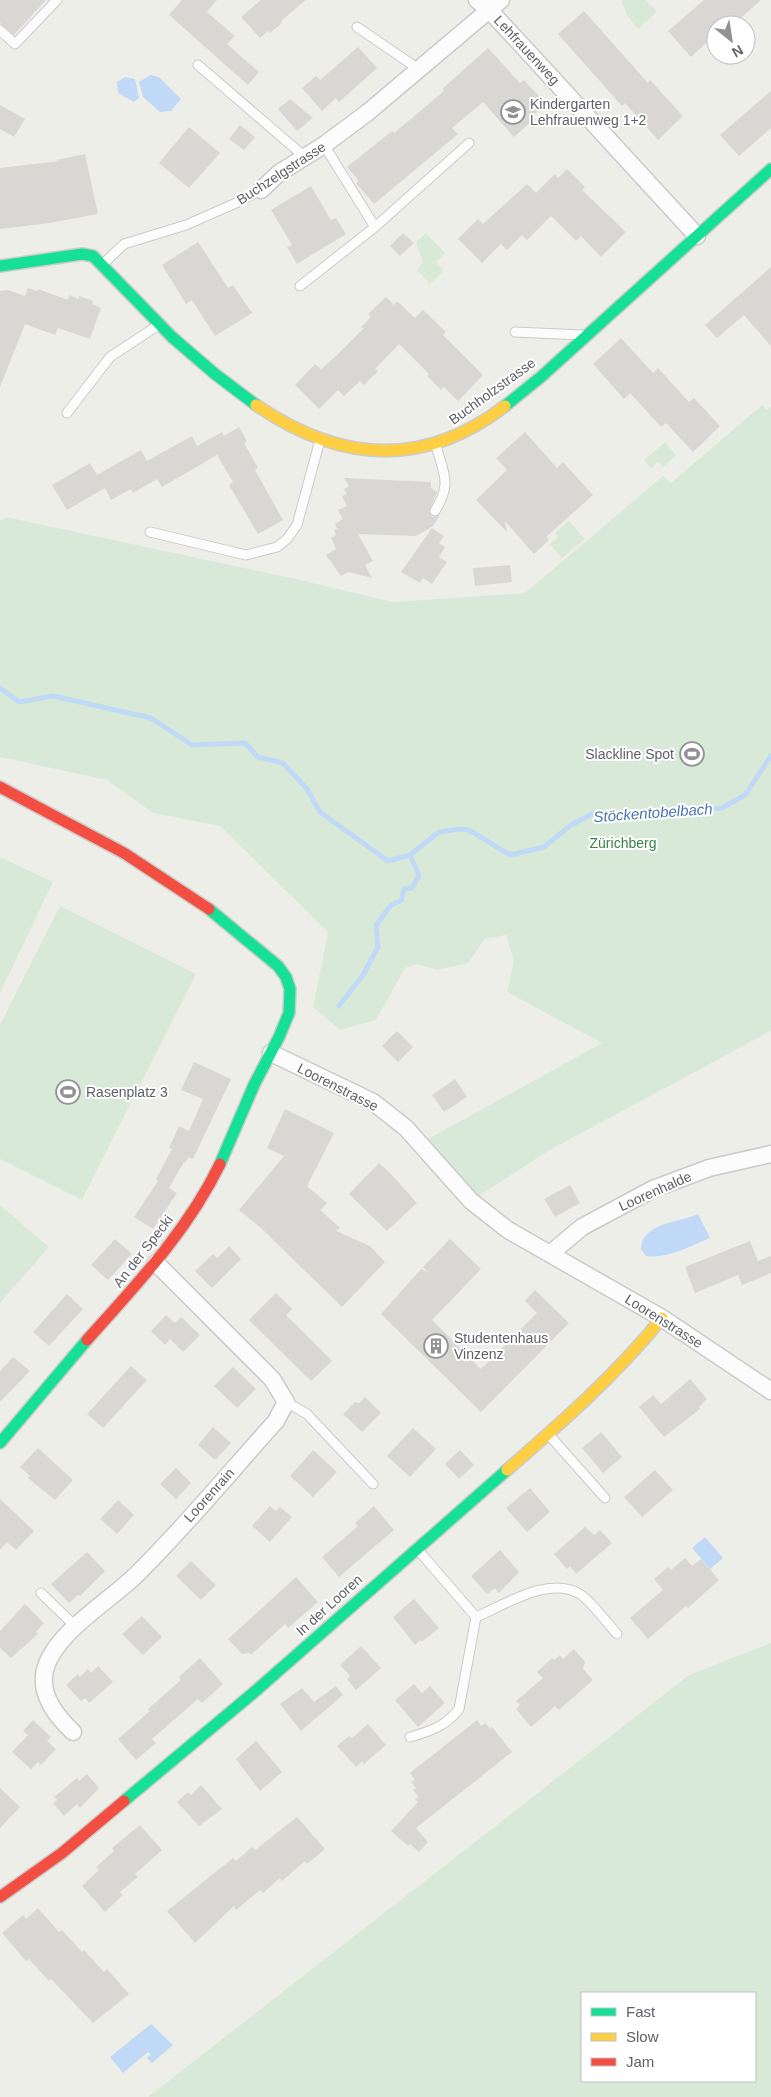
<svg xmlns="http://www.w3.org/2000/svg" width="771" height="2097" viewBox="0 0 771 2097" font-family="Helvetica,sans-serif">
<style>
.green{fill:#d8ead7;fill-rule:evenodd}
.water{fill:#c0d9f6}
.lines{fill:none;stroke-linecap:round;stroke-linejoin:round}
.stream{stroke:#c0d9f6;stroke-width:5}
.building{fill:#d8d7d4}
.lane-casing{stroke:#cacaca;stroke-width:11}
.street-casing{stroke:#cacaca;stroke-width:19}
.fast-casing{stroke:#cbcbcb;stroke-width:14}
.slow-casing{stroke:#cbcbcb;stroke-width:14}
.jam-casing{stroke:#cbcbcb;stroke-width:14}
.lane{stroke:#fcfcfc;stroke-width:9}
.street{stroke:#fcfcfc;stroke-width:16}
.fast{stroke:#16e098;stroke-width:11}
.slow{stroke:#ffcf43;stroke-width:11}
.jam{stroke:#f24e42;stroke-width:11}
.labels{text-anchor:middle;stroke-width:4;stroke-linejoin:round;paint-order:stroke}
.street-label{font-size:14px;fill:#5f6167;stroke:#fff}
.poi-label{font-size:14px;fill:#5f6167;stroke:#fff;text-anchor:start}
.park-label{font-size:14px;fill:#3a8245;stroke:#fff}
.water-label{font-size:15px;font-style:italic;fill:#4c74b5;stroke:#fff}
</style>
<rect width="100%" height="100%" fill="#eeeee9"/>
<path class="green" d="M624,0H646L657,12L638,29L627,15L622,2Z
M426,233L445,253L436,262L444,270L430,284L417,270L423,263L416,242Z
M762,405L767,410L771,407V1031L548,1151L471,1201L419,1144L602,1043L507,992L514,961L506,935L485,939L468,963L437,970L417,964L405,968L376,1020L340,1030L313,1007L328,932L220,826L153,813L107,780L0,757V521L6,517L296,579L393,602L525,593L663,476L671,483Z
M665,442L676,455L663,467L658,462L651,468L644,460Z
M569,521L585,539L562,558L550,544L558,537L555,533Z
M0,857L53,882L0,993Z
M60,906L196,974L82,1200L0,1159V1025Z
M0,1205L49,1247L0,1303Z
M771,1643V2097H148L689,1675ZM582,1993H755V2081H582Z"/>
<path class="water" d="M150,75L159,77L181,99L171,111L160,112L143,97L139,82Z
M125,77L135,79L139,98L134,102L118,93L117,82Z
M698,1214L710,1238C690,1246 668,1259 646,1256L641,1249C642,1222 679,1223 698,1214Z
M705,1537L723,1558L710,1569L692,1548Z
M151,2024L173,2045L152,2063L147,2058L151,2055L148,2052L123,2073L110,2057Z"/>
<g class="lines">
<path class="stream" d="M0,688L19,702L53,696L151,718L192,745L245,743L258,757L283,763L307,789L320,812L388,861L410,855L439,832L461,829L469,830L510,855L544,847L571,825L592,814L631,817L722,808L745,795L771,756
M339,1006L363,975L378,947L376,925L391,905L401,901L404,889L412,888L419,875L410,855"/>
</g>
<path class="building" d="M0,0H46L14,35L0,23Z
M182,0H217L207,12L235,36L227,44L259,72L248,85L169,15Z
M261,0H306L281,21L282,23L270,33L268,31L260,38L241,17Z
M704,0H761L733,25H716V34L691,57L668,31Z
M584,11L648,83L650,80L683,116L658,140L625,103L622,106L558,34Z
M358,47L377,68L339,102L336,98L322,111L302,88L316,76L320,80Z
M488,48L520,83L524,80L546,104L531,117L533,120L514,137L483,102L452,128L458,134L374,204L356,183L359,181L347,167L392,131L394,133L444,91L442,89Z
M771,91V128L739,156L720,135Z
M290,99L313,118L297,131L278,109Z
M0,105L25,119L14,137L0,129Z
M240,125L255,137L244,150L229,139Z
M189,127L220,153L189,188L159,163Z
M85,154L98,214L50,223L0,229V168L59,161L56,160Z
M567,169L585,187L582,190L626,232L601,257L581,236L576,241L551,216L527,240L522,235L507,250L501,244L482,263L458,239L478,219L483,224L527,184L536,193L555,174L558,178Z
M311,186L331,220L336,218L346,234L297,264L287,247L292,245L271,210Z
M403,233L414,243L400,256L390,246Z
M198,242L228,288L233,285L252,313L215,336L192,300L186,304L162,265Z
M771,267V346L744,315L717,338L705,325Z
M28,288L37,291L38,289L68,300L69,295L78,299L79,296L93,301L92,304L101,308L90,339L58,328L55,335L25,324L0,387V291L8,290L25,296Z
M386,297L394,305L397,301L415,318L423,310L446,332L443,335L483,375L458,401L444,387L441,390L427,376L429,374L399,344L375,369L378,371L364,385L360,381L344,396L338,390L319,409L295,385L315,364L321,369L335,357L364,328L361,327L371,317L368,314Z
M621,338L653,373L658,368L689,402L694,398L720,426L693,452L666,423L661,427L630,393L624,399L593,364Z
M239,427L247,441L244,443L258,468L255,470L283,520L258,534L229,485L233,482L217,455L162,487L157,479L133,493L131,489L111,500L105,488L67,510L52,485L90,463L97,475L141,450L147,461L192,436L197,446L222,432L224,436Z
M525,432L557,468L563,462L593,495L546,537L549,540L534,554L505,521L507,532L476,500L507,470L496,458Z
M344,478L431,482V488L437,492L429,512L432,517L440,515L433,526L416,536L358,534L373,561L365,565L372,578L348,572L341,576L326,555L336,549L331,538L336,535L334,530L337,529L335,524L343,519L338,510L347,506L342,496L347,494L344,489L349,486Z
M432,528L444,536L439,543L445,547L439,557L447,562L432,584L423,578L420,583L401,572Z
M510,565L512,582L475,586L473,568Z
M397,1031L413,1047L398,1062L382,1046Z
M194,1062L231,1079L193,1159L189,1157L185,1163L184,1162L169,1188L177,1193L153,1229L134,1217L158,1181L156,1179L172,1149L169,1148L179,1126L189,1131L203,1099L181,1090Z
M455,1079L467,1097L444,1112L432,1095Z
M285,1109L334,1133L307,1186L327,1203L320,1210L340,1228L336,1231L370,1246L385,1262L342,1307L260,1227L239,1210L284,1156L267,1148Z
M379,1163L392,1175L417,1203L387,1231L349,1194Z
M570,1185L580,1203L555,1217L544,1199Z
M115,1239L132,1254L108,1280L91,1265Z
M450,1239L481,1269L432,1320L481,1369L537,1313L525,1301L535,1290L569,1323L481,1412L381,1314L421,1269L428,1272L423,1267Z
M750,1241L758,1261L771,1256V1273L742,1285L738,1275L695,1293L685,1267Z
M229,1246L241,1259L212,1288L195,1271L213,1254L217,1258Z
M276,1293L292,1309L286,1315L332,1361L311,1381L249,1320Z
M67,1294L83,1309L49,1346L33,1332Z
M166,1315L175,1323L181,1317L200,1335L183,1352L170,1339L165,1345L151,1331Z
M13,1357L30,1371L0,1402V1371Z
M131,1366L147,1380L103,1428L87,1414Z
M233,1367L256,1389L237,1408L214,1386Z
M690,1379L707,1399L699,1407L700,1409L664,1437L639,1407L653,1395L661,1404Z
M365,1397L381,1413L362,1432L343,1414L355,1402L359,1403Z
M213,1427L231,1443L215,1460L198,1445Z
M413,1428L436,1449L410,1477L387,1456Z
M601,1432L622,1457L603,1473L582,1448Z
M38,1448L73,1480L55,1500L28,1478L30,1476L20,1467Z
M313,1450L337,1472L313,1497L290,1476Z
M460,1450L474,1465L459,1479L445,1464Z
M176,1468L191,1483L176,1499L160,1484Z
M655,1470L673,1490L642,1517L624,1497Z
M530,1488L550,1512L527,1532L506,1508Z
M0,1499L34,1531L16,1550L7,1542L0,1550Z
M118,1500L134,1515L117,1534L100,1519Z
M270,1506L276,1511L280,1507L292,1517L270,1542L252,1526Z
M374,1506L394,1530L339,1577L322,1557L358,1526L355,1523Z
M585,1527L594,1535L600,1530L612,1543L576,1574L570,1566L567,1569L554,1554Z
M500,1550L519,1572L499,1593L495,1588L487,1594L471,1576Z
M87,1552L105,1571L80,1596L78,1595L69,1603L51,1584Z
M685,1558L692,1566L701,1559L719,1580L688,1608L686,1606L648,1639L630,1618L663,1590L654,1579L668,1567L671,1570Z
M191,1561L216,1585L201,1600L176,1576Z
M296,1577L318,1602L288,1628L285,1624L251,1655L249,1653L242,1654L228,1639Z
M414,1599L439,1628L422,1642L420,1640L415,1645L393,1617Z
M25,1604L44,1623L36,1632L38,1634L11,1658L0,1648V1631Z
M142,1616L162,1637L143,1655L122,1634Z
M361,1646L381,1668L356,1690L347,1679L350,1676L340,1665Z
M574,1649L585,1662L583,1669L593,1680L559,1710L555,1706L531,1727L516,1709L520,1705L516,1701L543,1678L537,1672L552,1658L554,1660L560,1655L563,1659Z
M200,1658L223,1684L202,1703L198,1699L152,1739L156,1743L136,1760L118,1739L150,1711L148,1709L181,1680L179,1677Z
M98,1666L113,1682L89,1703L85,1698L81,1701L66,1685L78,1674L80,1677L88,1669L91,1673Z
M414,1684L422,1693L430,1686L445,1703L418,1727L395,1700Z
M336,1686L343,1695L301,1731L280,1704L302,1688L314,1702Z
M33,1720L51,1737L47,1741L56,1749L41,1765L38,1762L31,1769L12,1752L28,1735L23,1731Z
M477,1720L481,1726L485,1723L490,1729L492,1727L512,1752L416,1828L428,1842L419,1852L410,1844L408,1846L391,1831L418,1802L415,1799L419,1797L413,1790L416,1788L411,1782L415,1779L410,1773Z
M368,1724L386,1745L364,1764L362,1761L356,1767L337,1746L349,1736L352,1738Z
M256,1741L282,1772L260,1791L236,1759Z
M87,1774L99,1788L80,1808L77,1804L64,1816L53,1803L57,1800L54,1797L77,1778L79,1781Z
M201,1785L222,1809L199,1826L177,1802L188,1792L191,1795Z
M0,1788L20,1807L0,1828Z
M297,1817L325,1849L307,1864L305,1861L282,1881L280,1878L263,1893L260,1890L236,1910L234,1906L195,1943L167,1911L233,1858L236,1861L252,1847L255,1850Z
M140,1825L162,1850L135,1874L138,1877L120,1892L123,1895L105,1912L82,1886L99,1870L96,1867L114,1851L112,1848Z
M38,1908L59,1932L62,1930L82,1952L84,1950L104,1972L107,1969L129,1994L93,2023L51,1979L49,1981L29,1959L26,1961L2,1933L23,1915L26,1919Z"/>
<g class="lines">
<g class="lane-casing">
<path id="lane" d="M357,27L420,70
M0,30L15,44L57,0
M198,65L305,157
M324,145L375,227L469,143
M103,264L124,244L186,225L236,203L261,190
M300,286L375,227
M515,332L582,335
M67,413L110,357L157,326
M435,511C452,483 444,475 436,446
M150,532L246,555L277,547L287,539L297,525L320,440
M286,1402L307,1414L373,1484
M549,1435L605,1498
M41,1593L76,1627
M476,1617C505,1605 549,1575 580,1594C592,1602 607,1623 617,1634
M410,1737C431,1731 446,1726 459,1709L476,1617L418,1550"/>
</g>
<g class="street-casing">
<path id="street" d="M477,0L490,11L529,53L697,236
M261,190L279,173L324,145L367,113L501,0
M271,1053L373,1102L406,1128L471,1201L508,1230L662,1318L771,1391
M551,1253L582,1227L653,1189L709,1168L771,1154
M73,1732C57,1717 39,1694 45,1670C54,1633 110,1601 136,1575C185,1527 230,1472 276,1421L286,1402L272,1379L156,1263"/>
</g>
<g class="fast-casing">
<path id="fast" d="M0,266L82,254L93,256L172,337L215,374L256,405
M505,406L542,376L771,169
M209,909L278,966L286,977L290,989L289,1013L279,1037L254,1085L220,1164
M0,1443L87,1340
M124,1801L252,1694L507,1470"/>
</g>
<g class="slow-casing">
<path id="slow" d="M256,405C339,462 423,469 505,406
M507,1470C562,1422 616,1375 662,1318"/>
</g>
<g class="jam-casing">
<path id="jam" d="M0,787L124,853L209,909
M87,1340C136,1285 187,1232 220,1164
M0,1897L62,1853L124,1801"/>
</g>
<use href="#lane" class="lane"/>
<use href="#street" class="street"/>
<use href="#fast" class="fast"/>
<use href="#slow" class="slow"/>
<use href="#jam" class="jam"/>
</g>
<defs>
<g id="school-ring" transform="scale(1.25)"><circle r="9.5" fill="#fff" stroke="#919294" stroke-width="1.5"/><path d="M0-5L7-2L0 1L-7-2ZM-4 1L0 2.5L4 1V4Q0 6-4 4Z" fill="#919294"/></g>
<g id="stadium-ring" transform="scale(1.25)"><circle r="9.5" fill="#fff" stroke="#919294" stroke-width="1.5"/><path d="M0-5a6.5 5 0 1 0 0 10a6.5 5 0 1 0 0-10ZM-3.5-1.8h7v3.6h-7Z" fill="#919294"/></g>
<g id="building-ring" transform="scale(1.25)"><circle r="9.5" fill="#fff" stroke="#919294" stroke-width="1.5"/><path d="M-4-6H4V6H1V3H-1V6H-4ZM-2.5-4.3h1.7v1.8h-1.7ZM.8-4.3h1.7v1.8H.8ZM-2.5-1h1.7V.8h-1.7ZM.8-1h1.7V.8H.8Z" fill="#919294"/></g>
</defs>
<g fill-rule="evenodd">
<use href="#school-ring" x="513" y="112"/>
<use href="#stadium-ring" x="692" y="754"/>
<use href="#stadium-ring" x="68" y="1092"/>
<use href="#building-ring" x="436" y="1346"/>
</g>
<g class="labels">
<g class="street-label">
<text transform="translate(527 50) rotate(47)" y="5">Lehfrauenweg</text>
<text transform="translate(281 173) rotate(-33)" y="5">Buchzelgstrasse</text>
<text transform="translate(492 391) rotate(-36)" y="5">Buchholzstrasse</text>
<text transform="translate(338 1087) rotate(27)" y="5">Loorenstrasse</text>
<text transform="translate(655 1191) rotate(-24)" y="5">Loorenhalde</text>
<text transform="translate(143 1251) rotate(-52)" y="5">An der Specki</text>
<text transform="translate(664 1321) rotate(32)" y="5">Loorenstrasse</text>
<text transform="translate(209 1495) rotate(-48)" y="5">Loorenrain</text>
<text transform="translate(329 1605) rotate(-42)" y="5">In der Looren</text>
</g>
<g class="poi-label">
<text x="530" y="109">Kindergarten<tspan x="530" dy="16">Lehfrauenweg 1+2</tspan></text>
<text x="674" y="759" text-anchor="end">Slackline Spot</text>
<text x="86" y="1097">Rasenplatz 3</text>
<text x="454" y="1343">Studentenhaus<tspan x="454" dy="16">Vinzenz</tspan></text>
</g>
<g class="park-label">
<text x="623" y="848">Zürichberg</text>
</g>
<g class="water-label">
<text transform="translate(653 813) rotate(-4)" y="5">Stöckentobelbach</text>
</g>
</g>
<rect x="581" y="1992" width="175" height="90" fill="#ffffff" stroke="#bfc0c2"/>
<rect x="591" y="2008" width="25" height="8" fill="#16e098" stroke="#bfc0c2"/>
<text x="626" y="2017" font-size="15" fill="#5f6167">Fast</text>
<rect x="591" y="2033" width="25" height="8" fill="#ffcf43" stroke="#bfc0c2"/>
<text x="626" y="2042" font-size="15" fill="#5f6167">Slow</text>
<rect x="591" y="2058" width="25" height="8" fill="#f24e42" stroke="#bfc0c2"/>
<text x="626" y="2067" font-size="15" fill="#5f6167">Jam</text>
<g transform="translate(731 40) rotate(150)"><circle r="24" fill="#ffffff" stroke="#bfc0c2"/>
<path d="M0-4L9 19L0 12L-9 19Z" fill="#919294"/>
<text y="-8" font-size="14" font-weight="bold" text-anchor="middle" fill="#5f6167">N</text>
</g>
</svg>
